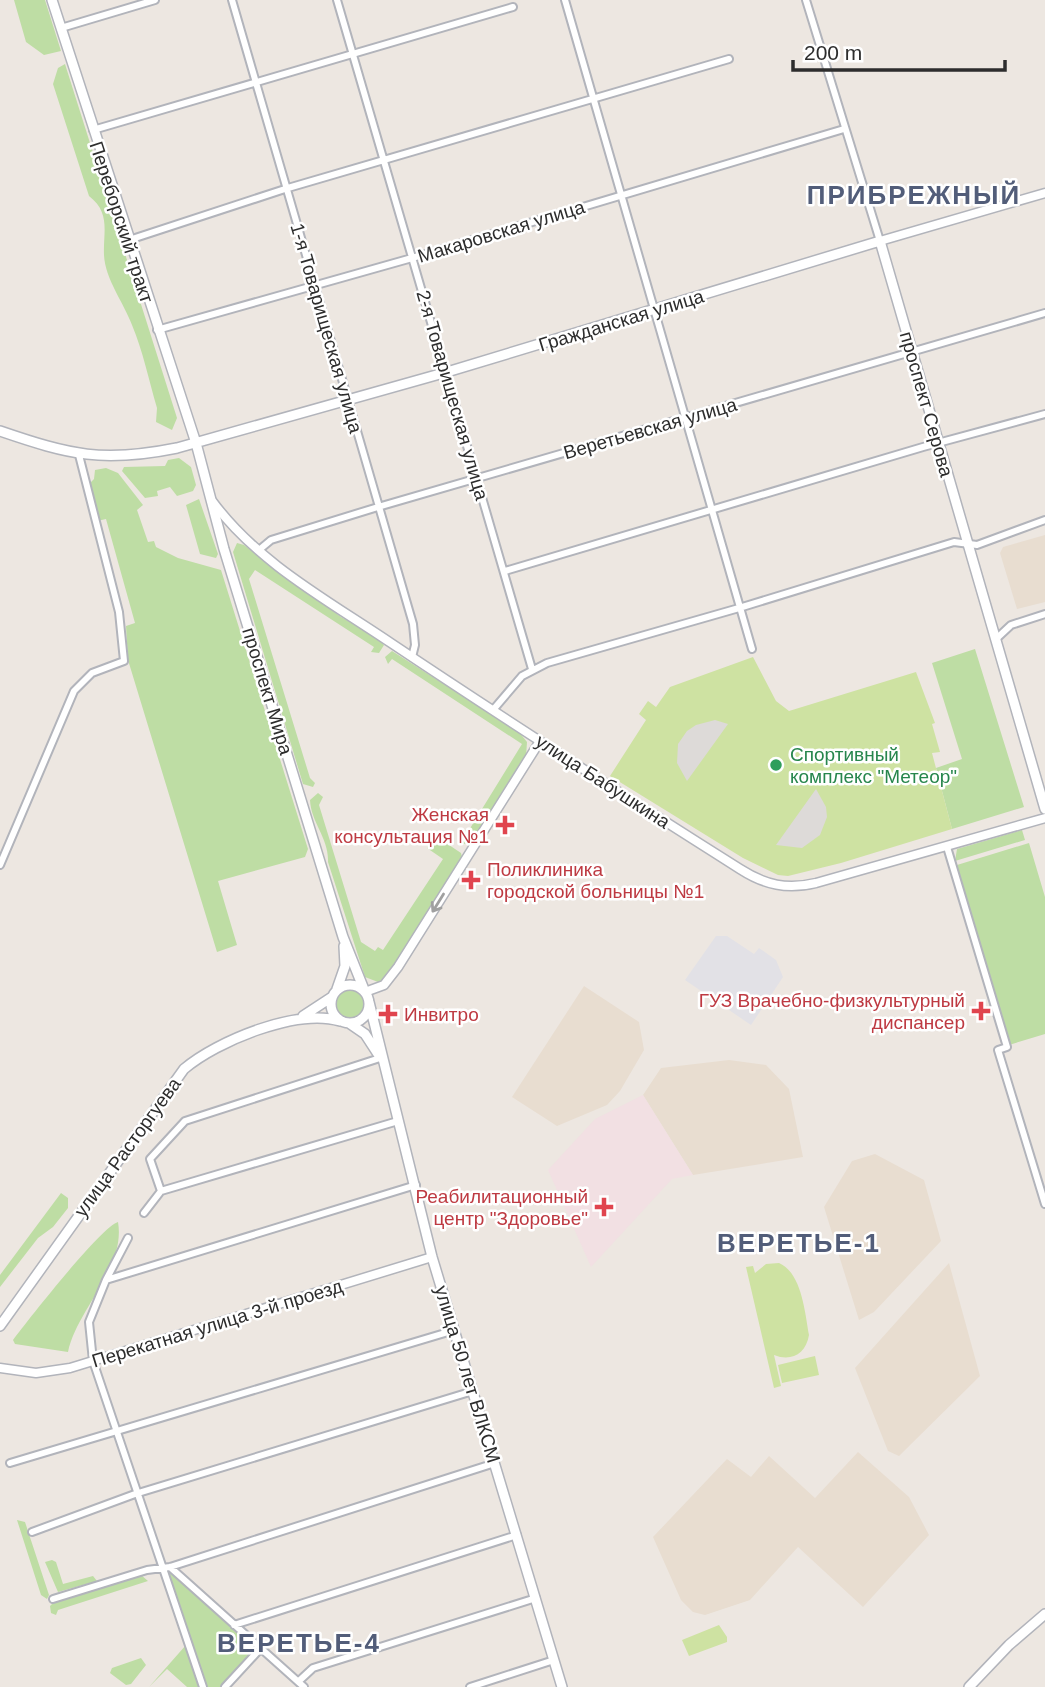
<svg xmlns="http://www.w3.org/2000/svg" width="1045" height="1687" viewBox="0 0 1045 1687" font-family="Helvetica,sans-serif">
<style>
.industrial{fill:#e2e1e6}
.education{fill:#e8ddd0}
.medical{fill:#f2e0e3}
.green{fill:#bedda4}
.pitch{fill:#cee2a2}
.plaza{fill:#dddad8}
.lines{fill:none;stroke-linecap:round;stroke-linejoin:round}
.minor-casing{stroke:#b2b4bb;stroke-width:10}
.tertiary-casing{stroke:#b2b4bb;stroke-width:11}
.secondary-casing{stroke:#b2b4bb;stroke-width:12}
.minor{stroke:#fff;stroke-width:6}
.tertiary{stroke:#fff;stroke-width:8}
.secondary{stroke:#fff;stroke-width:9}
.oneway{stroke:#a0a0a0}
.leisure-dot{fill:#2e9e5b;stroke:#fff;stroke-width:2.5}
.health-dot{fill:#e0444e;stroke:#fff;stroke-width:2.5}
.labels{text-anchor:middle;stroke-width:5;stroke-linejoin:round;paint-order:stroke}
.street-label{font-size:19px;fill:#2d2d2d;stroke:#fff}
.leisure-label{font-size:19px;fill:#27864d;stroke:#fff;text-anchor:start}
.health-label{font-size:19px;fill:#be3a42;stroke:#fff;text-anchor:end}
.district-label{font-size:26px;font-weight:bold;letter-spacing:2px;fill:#525d79;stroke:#fff}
</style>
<rect width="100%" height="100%" fill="#ede7e1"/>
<path class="industrial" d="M716,936H727L754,954L759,948L776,960L783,977L751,1025L685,980Z"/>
<path class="education" d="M1045,535V602L1017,609L1000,553L1003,547Z
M584,986L639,1022L644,1050L620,1091L607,1105L557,1126L512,1097Z
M729,1060L766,1065L789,1089L803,1157L693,1175L643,1095L661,1068Z
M875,1154L924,1180L941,1241L874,1312L859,1320L824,1207L852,1161Z
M949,1263L980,1376L899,1456L888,1451L855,1368Z
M858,1452L909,1497L929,1535L863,1607L798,1547L750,1600L705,1615L693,1612L681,1600L653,1537L727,1459L751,1477L769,1456L815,1498Z"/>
<path class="medical" d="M643,1095L693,1175L672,1179L591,1267L548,1170L595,1119Z"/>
<path class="green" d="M14,0H45L61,51L44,55L26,42Z
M65,64L177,418L172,430L156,422L157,408C149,381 143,351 132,325C124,303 105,279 104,255C103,232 111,213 89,196L53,84L58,68Z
M179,458L191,467L196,485L193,491L177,496L170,487L157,491L158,496L145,498L122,471L124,467L165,466L168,460Z
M106,468L118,473L143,505L137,510L148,542L154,541L156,547L178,558L221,570L308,849L305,857L218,881L237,945L217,952L128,660L126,626L135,623L106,519L97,521L88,485L94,479L95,470Z
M199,499L218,554L216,558L200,554L186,505Z
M237,543L244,545L341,617L373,635L384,645L379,653L371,652L374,647L255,570L249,579L310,778L315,783L313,787L303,784L233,552Z
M975,649L1024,807L952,829L936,768L962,759L932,663Z
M392,651L519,732L527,742L526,757L470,845L461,843L522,744L392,659L388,664L385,657Z
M318,793L323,797L319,805L361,942L375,951L378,947L383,950L443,859L427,848L428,838L434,835L461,853L462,857L385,979L378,982L365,977L328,862C329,838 311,823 310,800Z
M1022,830L1025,840L955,861L957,849Z
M1029,843L1045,897V1034L1009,1045L957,865Z
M333 1004a17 17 0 1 1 34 0a17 17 0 1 1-34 0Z
M61,1193L68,1198V1208L53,1227L38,1238L0,1287V1275Z
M118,1222C126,1268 77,1309 68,1352L15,1344L13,1340C28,1320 101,1227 118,1222Z
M17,1520L25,1522L49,1595L47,1599L41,1595Z
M52,1560L56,1562L63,1584L93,1576L97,1581L58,1592L45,1562Z
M165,1570H170L256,1648L221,1687H206L205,1684Z
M141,1575L148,1581L58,1610L56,1615L51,1613L50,1606L55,1601Z
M186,1645L199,1687H187L167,1669L149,1687Z
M141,1658L146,1665L131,1684L126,1685L110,1673L112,1668Z"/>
<path class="pitch" d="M753,657L776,701L789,711L916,672L935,723L932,724L940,752L932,753L952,829L841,863L788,876L778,875L743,858L610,776L646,720L639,714L648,701L656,707L670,687Z
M779,1263C802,1273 805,1313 809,1335C806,1354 791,1362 774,1355L781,1386L774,1388L746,1267L753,1266L755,1273L766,1264Z
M815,1356L819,1375L782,1383L778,1365Z
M719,1625L727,1637V1642L689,1656L682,1640Z"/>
<path class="plaza" d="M715,720L728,724L687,781L677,763L678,744L687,731L696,725Z
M816,789L826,807L827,817L820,835L802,848L776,845Z"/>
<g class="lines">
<g class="minor-casing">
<path id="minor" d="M232,0L413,624L415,645L412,657
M337,0L532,669
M565,0L752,649
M806,0L880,241
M61,28L155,0
M93,130L513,7
M129,240L288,188L729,59
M157,330L412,258L844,129
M259,550L271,540L378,507L1045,313
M505,571L923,447L1045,414
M996,639L1011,625L1045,614
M493,710L522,676L547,663L739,608L954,542L977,545L1045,520
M947,847L1007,1047L998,1050L1045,1204
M0,865L74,691L92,673L124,661L119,612L79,455
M161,1191L150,1159L185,1121L380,1058
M161,1191L398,1121
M144,1213L161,1191
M128,1238L106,1280L89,1322L93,1361L203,1687
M106,1280L416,1185
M10,1463L455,1330
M32,1532L135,1494L473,1391
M170,1567L304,1687
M53,1599L147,1570L170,1567L495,1463
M234,1625L517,1535
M299,1681L313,1668L536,1598
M225,1687L260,1649
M470,1687L554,1660"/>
</g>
<g class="tertiary-casing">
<path id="tertiary" d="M880,241L1045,193
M213,502C258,563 329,601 391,643C506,720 623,795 740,869C765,885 787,890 816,883L1045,818
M365,992L384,985L398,967L540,741
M0,1368L36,1373L70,1368L432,1257"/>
</g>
<g class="secondary-casing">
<path id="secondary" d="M52,0L196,443L224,549L343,937L365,992
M0,431C70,455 103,463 177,448L447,372L880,241L1045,809
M331 1004a19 19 0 1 1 38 0a19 19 0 1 1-38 0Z
M337,989L345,966L344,946
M369,1002L432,1257L562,1687
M303,1016L332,997
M349,1023L365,1034L378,1054
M0,1326L184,1069C217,1041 297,1008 340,1021
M969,1687L1009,1645L1045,1614"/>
</g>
<use href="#minor" class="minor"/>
<use href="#tertiary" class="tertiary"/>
<use href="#secondary" class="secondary"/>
</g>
<defs><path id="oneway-shaft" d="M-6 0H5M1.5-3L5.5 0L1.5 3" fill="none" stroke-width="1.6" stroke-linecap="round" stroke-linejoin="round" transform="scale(1.75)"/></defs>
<use class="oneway" href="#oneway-shaft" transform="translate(438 903) rotate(122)"/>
<circle class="leisure-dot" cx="776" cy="765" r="7"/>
<g class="health-dot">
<path d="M501.5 814.5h7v7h7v7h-7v7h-7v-7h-7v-7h7z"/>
<path d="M467.5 869.5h7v7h7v7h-7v7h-7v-7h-7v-7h7z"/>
<path d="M977.5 1000.5h7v7h7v7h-7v7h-7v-7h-7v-7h7z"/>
<path d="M384.5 1003.5h7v7h7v7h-7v7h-7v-7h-7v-7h7z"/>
<path d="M600.5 1196.5h7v7h7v7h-7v7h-7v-7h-7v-7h7z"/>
</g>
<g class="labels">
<g class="street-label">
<text transform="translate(122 222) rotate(72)" y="7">Переборский тракт</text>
<text transform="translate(501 231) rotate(-17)" y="7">Макаровская улица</text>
<text transform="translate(621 320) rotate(-17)" y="7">Гражданская улица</text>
<text transform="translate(327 328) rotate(74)" y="7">1-я Товарищеская улица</text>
<text transform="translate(453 395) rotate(74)" y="7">2-я Товарищеская улица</text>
<text transform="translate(927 404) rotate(74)" y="7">проспект Серова</text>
<text transform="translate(650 428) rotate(-16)" y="7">Веретьевская улица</text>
<text transform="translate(268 691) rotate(73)" y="7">проспект Мира</text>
<text transform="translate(603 781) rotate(33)" y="7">улица Бабушкина</text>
<text transform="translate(127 1147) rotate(-54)" y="7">улица Расторгуева</text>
<text transform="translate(217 1323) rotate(-17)" y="7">Перекатная улица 3-й проезд</text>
<text transform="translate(468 1374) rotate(73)" y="7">улица 50 лет ВЛКСМ</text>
</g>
<g class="leisure-label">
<text x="790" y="761">Спортивный<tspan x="790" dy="22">комплекс "Метеор"</tspan></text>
</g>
<g class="health-label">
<text x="489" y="821">Женская<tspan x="489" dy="22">консультация №1</tspan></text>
<text x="487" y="876" text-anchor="start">Поликлиника<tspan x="487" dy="22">городской больницы №1</tspan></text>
<text x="965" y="1007">ГУЗ Врачебно-физкультурный<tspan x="965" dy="22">диспансер</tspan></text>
<text x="404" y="1021" text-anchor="start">Инвитро</text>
<text x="588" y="1203">Реабилитационный<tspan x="588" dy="22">центр "Здоровье"</tspan></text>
</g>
<g class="district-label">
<text x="914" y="204">ПРИБРЕЖНЫЙ</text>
<text x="799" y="1252">ВЕРЕТЬЕ-1</text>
<text x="299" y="1652">ВЕРЕТЬЕ-4</text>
</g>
</g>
<path d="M793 60v10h212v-10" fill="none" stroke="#2d2d2d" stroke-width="3.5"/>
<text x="804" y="60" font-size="21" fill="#2d2d2d" stroke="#ffffff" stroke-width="5" paint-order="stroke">200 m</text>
</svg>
